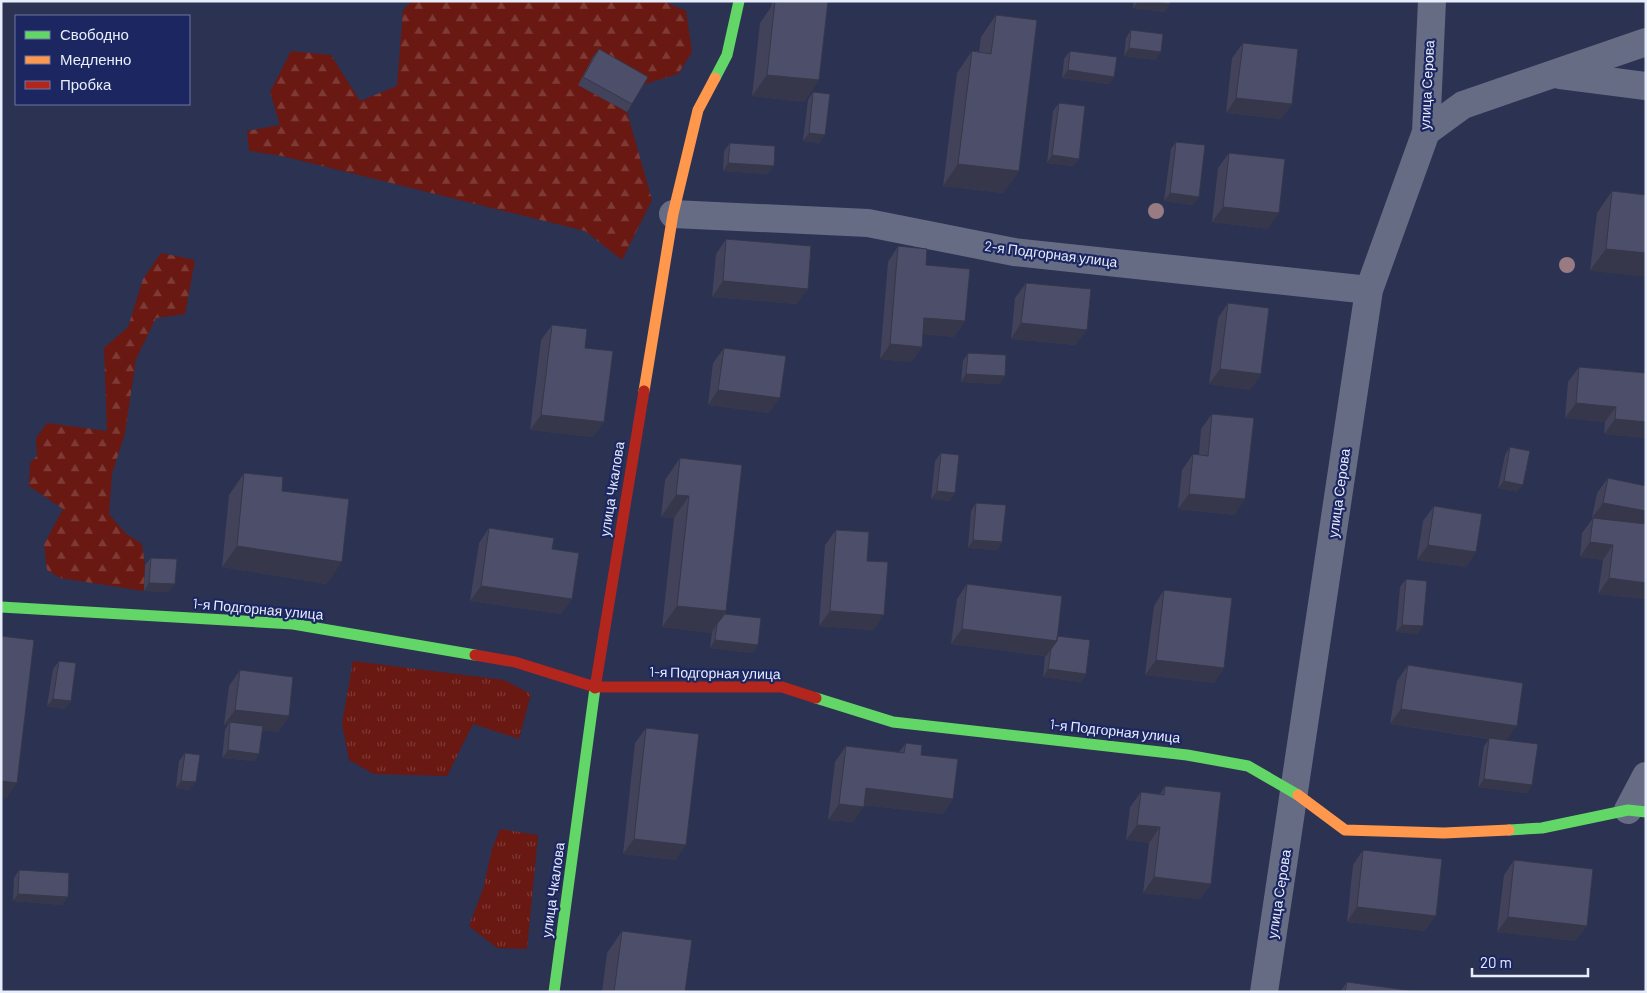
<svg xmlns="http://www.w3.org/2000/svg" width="1647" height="993" viewBox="0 0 1647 993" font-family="Barlow,sans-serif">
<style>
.grass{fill:url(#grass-tufts)}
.forest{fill:url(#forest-firs)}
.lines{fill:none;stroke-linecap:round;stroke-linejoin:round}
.street{stroke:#666c84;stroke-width:28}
.fast{stroke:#63d668;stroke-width:11}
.slow{stroke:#ff974d;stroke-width:11}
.jam{stroke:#b3261e;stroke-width:11}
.tree{fill:#987b83}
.wall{fill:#42435a}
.shaded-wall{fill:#36374a}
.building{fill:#4d4e69;stroke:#36374a}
.labels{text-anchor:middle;stroke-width:4.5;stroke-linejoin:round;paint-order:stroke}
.street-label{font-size:14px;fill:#e8edfc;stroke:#1c2761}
</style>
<defs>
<pattern id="grass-tufts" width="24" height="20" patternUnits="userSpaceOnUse" patternTransform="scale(1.25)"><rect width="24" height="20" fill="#691812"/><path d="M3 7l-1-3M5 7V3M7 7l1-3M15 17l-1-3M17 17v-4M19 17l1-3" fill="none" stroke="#7e3a35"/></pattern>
<pattern id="forest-firs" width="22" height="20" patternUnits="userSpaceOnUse" patternTransform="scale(1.25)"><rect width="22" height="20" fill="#691812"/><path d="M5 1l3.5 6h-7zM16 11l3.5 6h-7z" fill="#7e3a35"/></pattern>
</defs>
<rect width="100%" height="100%" fill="#2b3252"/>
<path class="grass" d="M353,661L504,680L531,694L519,739L473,724L447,776L374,774L349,760L342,724Z
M500,829L538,835L527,949L497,948L469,926L483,889L492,849Z"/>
<path class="forest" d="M412,1H663L686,11L692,52L678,74L642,85H578L627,112L652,200L622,260L585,231L282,156L249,151L247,131L280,125L270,92L291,51L331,55L360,101L397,86L403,10Z
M161,253L195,260L185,314L156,318L136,359L125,433L112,474L109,514L125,533L142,544L145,565L144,591L60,578L47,570L44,544L63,509L29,486L30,463L37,456L36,438L47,423L107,431L104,348L128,327L143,279Z"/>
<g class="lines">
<path class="street" d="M1560,75L1646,86
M1426,132L1463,105L1646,42
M673,214L868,223L1014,252L1369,290
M1628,810L1646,776
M1264,992L1369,290L1426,132L1432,1"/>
<path class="fast" d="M715,78L727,55L739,1
M1,607L293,624L475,655
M816,698L893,722L1187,755L1248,766L1298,795
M1509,830L1542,828L1628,810L1646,812
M554,992L595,688"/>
<path class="slow" d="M644,391L673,214L698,110L715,78
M1298,795L1345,830L1444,833L1509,830"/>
<path class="jam" d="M475,655L515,662L595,687H782L816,698
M595,688L644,391"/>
</g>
<g class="tree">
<circle cx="1156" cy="211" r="8"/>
<circle cx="1567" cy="265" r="8"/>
</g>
<path class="wall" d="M772,1H828L819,80L804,102L752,96L760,23L771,7Z
M1134,1H1170L1165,12L1133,8Z
M996,15L1019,171L1003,193L943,186L957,73L972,51L979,52L981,37Z
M1131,30L1161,52L1155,60L1124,56L1126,38Z
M1243,43L1292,104L1281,119L1226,113L1232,58Z
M599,49L632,104L627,112L578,85L593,57Z
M1070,51L1114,77L1109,84L1062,78L1064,59Z
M813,92L820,143L803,141L808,100Z
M1059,103L1079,159L1073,166L1047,163L1053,111Z
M1176,142L1199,197L1193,205L1164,201L1171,149Z
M730,143L768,174L723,171L724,151Z
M1229,153L1268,229L1212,222L1218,168Z
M1612,191L1646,195L1590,271L1597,213Z
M726,239L797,304L712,297L716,254Z
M898,246L965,321L954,337L923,334L922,347L911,362L880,359L888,262Z
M1026,283L1076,345L1011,339L1015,298Z
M1228,303L1261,374L1250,390L1209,384L1218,318Z
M552,325L604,422L593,437L530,430L541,340Z
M724,348L769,413L708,405L713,363Z
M968,353L1000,384L961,382L963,361Z
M1579,367L1646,373V438L1604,434L1605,422L1565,418L1568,382Z
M1212,414L1235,515L1178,509L1182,470L1193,454L1199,455L1201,429Z
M1510,447L1517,492L1498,488L1505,455Z
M941,453L955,493L950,501L931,499L935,461Z
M680,458L726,611L725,614L758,645L752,653L710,648L712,632L711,633L662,627L674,518L661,517L665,480Z
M244,473L327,584L222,567L229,495Z
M1608,478L1646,486V599L1598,594L1603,560L1580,557L1582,533L1593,518H1592L1597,493Z
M976,503L1002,542L997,550L968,548L971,511Z
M1434,506L1476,552L1466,567L1417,560L1423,521Z
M489,528L572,599L561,614L470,601L479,543Z
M836,530L874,630L819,626L825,545Z
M151,558L169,592L144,591L145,565Z
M1406,579L1418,634L1396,632L1400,587Z
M967,584L1057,636L1086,674L1081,682L1043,677L1045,656L951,644L957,599Z
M1164,590L1224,668L1214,683L1145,675L1154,606Z
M59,661L71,701L65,709L47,706L53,669Z
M1408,665L1507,741L1532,785L1527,793L1478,787L1484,746L1489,739L1390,724L1397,681Z
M240,670L289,716L278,732L262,730L259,754L254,761L222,758L225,730L228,725H224L229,686Z
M646,728L676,860L623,854L635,743Z
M906,743L921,755L953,799L943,814L864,805L853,822L828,820L835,762L846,746L899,752Z
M185,753L190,790L176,788L179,761Z
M1165,786L1211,884L1200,899L1143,893L1149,843L1126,840L1130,807L1141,792L1160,794Z
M1363,850L1425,931L1347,922L1353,865Z
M1514,860L1576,941L1497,932L1504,875Z
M19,870L68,897L62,905L13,901L14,878Z
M622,931L685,992H602L607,953Z
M1347,982L1420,992H1340Z"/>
<path class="shaded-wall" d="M1138,1H1148L1170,4L1165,12L1133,8Z
M1129,48L1161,52L1155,60L1124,56Z
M1068,70L1114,77L1109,84L1062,78Z
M767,75L819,80L804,102L752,96Z
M1236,98L1292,104L1281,119L1226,113Z
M809,133L825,135L820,143L803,141Z
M1052,155L1079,159L1073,166L1047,163Z
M728,163L774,166L768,174L723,171Z
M958,164L1019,171L1003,193L943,186Z
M1170,193L1199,197L1193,205L1164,201Z
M1223,207L1279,213L1268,229L1212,222Z
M1606,249L1646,253V277L1590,271Z
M723,281L808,289L797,304L712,297Z
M924,318L965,321L954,337L914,333Z
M1021,323L1087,330L1076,345L1011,339Z
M890,344L922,347L911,362L880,359Z
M1220,369L1261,374L1250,390L1209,384Z
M966,374L1005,376L1000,384L961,382Z
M718,390L780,398L769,413L708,405Z
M1576,403L1616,407L1605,422L1565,418Z
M541,415L604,422L593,437L530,430Z
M1615,419L1646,422V438L1604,434Z
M1504,481L1523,485L1517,492L1498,488Z
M937,491L955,493L950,501L931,499Z
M1189,494L1245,499L1235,515L1178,509Z
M676,495L689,496L674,518L661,517Z
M1603,503L1646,511V529L1592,518Z
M973,540L1002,542L997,550L968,548Z
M1590,542L1613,545L1603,560L1580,557Z
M1428,545L1476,552L1466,567L1417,560Z
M237,546L342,562L327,584L222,567Z
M1609,578L1646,583V599L1598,594Z
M149,583L175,584L169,592L144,591Z
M481,586L572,599L561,614L470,601Z
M677,606L726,611L711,633L662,627Z
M830,611L884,615L874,630L819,626Z
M1402,625L1423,626L1418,634L1396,632Z
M962,629L1057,641L1046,656L951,644Z
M715,640L758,645L752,653L710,648Z
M1156,660L1224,668L1214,683L1145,675Z
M1048,669L1086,674L1081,682L1043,677Z
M53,699L71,701L65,709L47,706Z
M1401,709L1517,726L1506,741L1390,724Z
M235,710L289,716L278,732L230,726V722L228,725H224Z
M228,750L259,754L254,761L222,758Z
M1484,779L1532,785L1527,793L1478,787Z
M1,781L17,783L7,798H1Z
M181,781L196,782L190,790L176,788Z
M866,788L953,799L943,814L855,804Z
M839,804L864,807L853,822L828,820Z
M1137,825L1160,827L1149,843L1126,840Z
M634,839L686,845L676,860L623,854Z
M1154,877L1211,884L1200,899L1143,893Z
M18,894L68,897L62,905L13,901Z
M1357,907L1436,916L1425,931L1347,922Z
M1508,917L1587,926L1576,941L1497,932Z"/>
<path class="building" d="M775,1L784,2V1H828L819,80L767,75Z
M1148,1H1170V4Z
M996,15L1037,20L1019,171L958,164L972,51L991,54Z
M1131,30L1163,34L1161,52L1129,48Z
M1243,43L1298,49L1292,104L1236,98Z
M599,49L648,77L632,104L583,77Z
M1070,51L1117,57L1114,77L1068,70Z
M813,92L830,94L825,135L809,133Z
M1059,103L1085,106L1079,159L1052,155Z
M1176,142L1205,145L1199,197L1170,193Z
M730,143L775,146L774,166L728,163Z
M1229,153L1285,159L1279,213L1223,207Z
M1612,191L1646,195V253L1606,249Z
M726,239L811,246L808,289L723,281Z
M898,246L927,249L926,265L970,269L965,321L924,318L922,347L890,344Z
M1026,283L1091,289L1087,330L1021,323Z
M1228,303L1269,308L1261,374L1220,369Z
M552,325L587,329L585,348L613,351L604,422L541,415Z
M724,348L786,356L780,398L718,390Z
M968,353L1006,355L1005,376L966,374Z
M1579,367L1646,373V422L1615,419L1616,407L1576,403Z
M1212,414L1254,418L1245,499L1189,494L1193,454L1208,456Z
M1510,447L1530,451L1523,485L1504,481Z
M941,453L959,455L955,493L937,491Z
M680,458L742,465L726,611L677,606L689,496L676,495Z
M244,473L283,477L282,491L349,499L342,562L237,546Z
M1608,478L1646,486V511L1603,503Z
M976,503L1006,505L1002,542L973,540Z
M1434,506L1482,514L1476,552L1428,545Z
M1593,518L1646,524V583L1609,578L1613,545L1590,542Z
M489,528L554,538L552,549L579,553L572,599L481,586Z
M836,530L869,532L867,561L888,562L884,615L830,611Z
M151,558L177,559L175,584L149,583Z
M1406,579L1427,581L1423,626L1402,625Z
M967,584L1062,596L1057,641L962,629Z
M1164,590L1232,598L1224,668L1156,660Z
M725,614L761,618L758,645L715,640L717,624Z
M1,636L34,640L17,783L1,781Z
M1057,636L1090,640L1086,674L1048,669L1051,649L1057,641Z
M59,661L76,663L71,701L53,699Z
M1408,665L1523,683L1517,726L1401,709Z
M240,670L293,677L289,716L235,710Z
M230,722L263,726L259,754L228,750Z
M646,728L699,734L686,845L634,839Z
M1489,738L1538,744L1532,785L1484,779Z
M906,743L922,745L921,755L958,759L953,799L866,788L864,807L839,804L846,746L904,753Z
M185,753L200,755L196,782L181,781Z
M1165,786L1221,792L1211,884L1154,877L1160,827L1137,825L1141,792L1164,795Z
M1363,850L1442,859L1436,916L1357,907Z
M1514,860L1593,869L1587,926L1508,917Z
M19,870L69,873L68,897L18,894Z
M622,931L692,940L685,992H614Z
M1347,982L1420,992H1345Z"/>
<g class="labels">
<g class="street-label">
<text transform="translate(1427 85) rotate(-87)" y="5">улица Серова</text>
<text transform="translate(1051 254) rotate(7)" y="5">2-я Подгорная улица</text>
<text transform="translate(612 489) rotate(-81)" y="5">улица Чкалова</text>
<text transform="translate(1339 493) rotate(-82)" y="5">улица Серова</text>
<text transform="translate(258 609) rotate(5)" y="5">1-я Подгорная улица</text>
<text transform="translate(715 673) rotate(1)" y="5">1-я Подгорная улица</text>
<text transform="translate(1115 731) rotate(6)" y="5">1-я Подгорная улица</text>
<text transform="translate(553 890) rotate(-82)" y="5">улица Чкалова</text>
<text transform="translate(1279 894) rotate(-81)" y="5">улица Серова</text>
</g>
</g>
<rect width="1647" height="993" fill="none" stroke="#e8edfc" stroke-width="5"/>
<rect x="15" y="15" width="175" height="90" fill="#1c2761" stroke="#6e769f"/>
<rect x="25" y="31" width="25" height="8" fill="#63d668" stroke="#6e769f"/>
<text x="60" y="40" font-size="15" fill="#e8edfc">Свободно</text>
<rect x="25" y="56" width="25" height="8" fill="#ff974d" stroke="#6e769f"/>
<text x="60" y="65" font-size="15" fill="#e8edfc">Медленно</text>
<rect x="25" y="81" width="25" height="8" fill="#b3261e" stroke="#6e769f"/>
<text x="60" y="90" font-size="15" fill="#e8edfc">Пробка</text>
<path d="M1472 968v8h116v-8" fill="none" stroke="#e8edfc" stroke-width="2.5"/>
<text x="1480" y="968" font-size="15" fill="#e8edfc" stroke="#1c2761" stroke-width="4" paint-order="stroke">20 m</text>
</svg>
